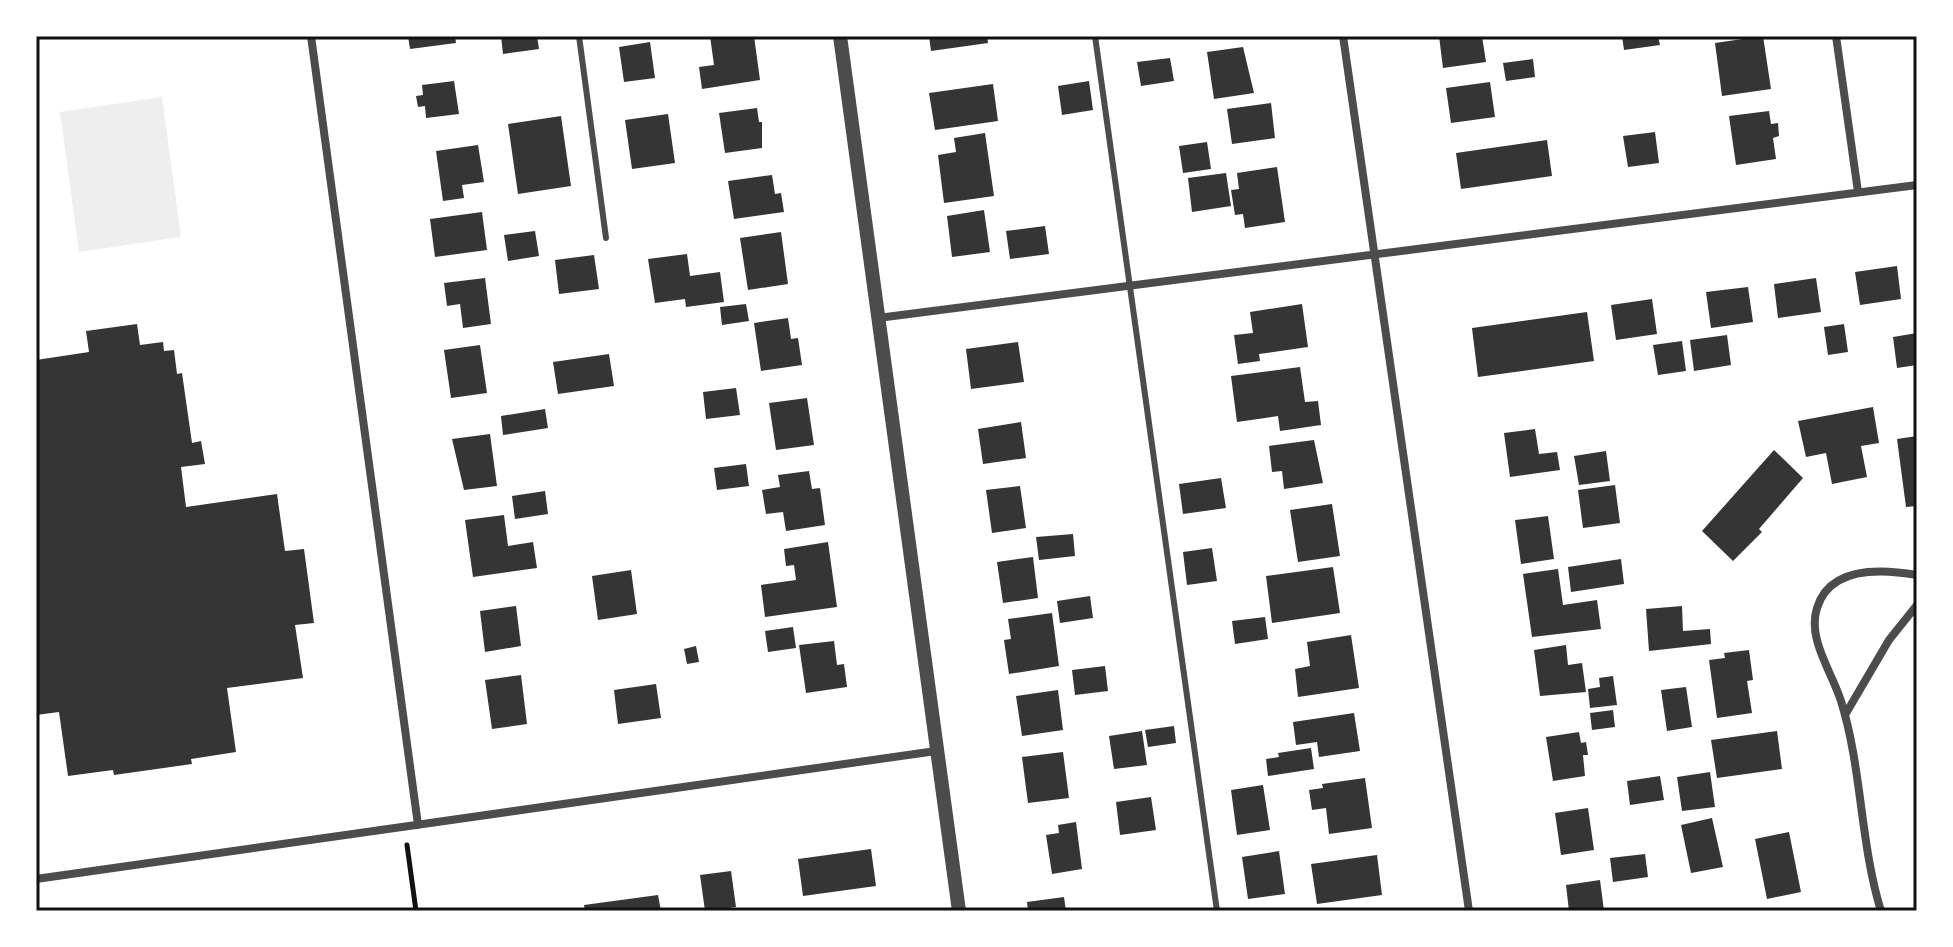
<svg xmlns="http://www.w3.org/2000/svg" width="1953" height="947" viewBox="0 0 1953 947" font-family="'IBM Plex Sans',sans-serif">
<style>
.green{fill:#eee}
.building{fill:#353535}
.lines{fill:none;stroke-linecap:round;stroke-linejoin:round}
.path{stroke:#111;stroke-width:5}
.service{stroke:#4c4c4c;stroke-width:6}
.minor{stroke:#4c4c4c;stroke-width:8}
.tertiary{stroke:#4c4c4c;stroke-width:14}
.neatline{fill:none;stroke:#111;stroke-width:3}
</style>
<rect width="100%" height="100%" fill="#fff"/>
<path class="green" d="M162,97L181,237L79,252L60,112Z"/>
<path class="building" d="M408,36H455L456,43L410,49Z
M501,36H537L539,49L503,54Z
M710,36H754L760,80L702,89L699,67L714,65Z
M929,36H987L988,43L931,51Z
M1439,36H1482L1486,62L1443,68Z
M1622,36H1658L1660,45L1624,50Z
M1763,36L1771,89L1722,96L1715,43Z
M650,42L655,78L624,82L619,47Z
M1243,47L1254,93L1214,99L1207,52Z
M1170,58L1174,81L1141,86L1137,62Z
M1533,59L1535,77L1506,81L1503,63Z
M454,81L459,114L426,118L425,106L418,107L416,96L423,95L422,85Z
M1089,81L1093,110L1062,115L1058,86Z
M1490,82L1495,117L1451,123L1446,88Z
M993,84L998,121L935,130L929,93Z
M1271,103L1275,138L1232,144L1227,109Z
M757,108L759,122H762V148L725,153L719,113Z
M1769,111L1771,124L1778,123L1779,136L1773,138L1776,159L1736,165L1729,116Z
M668,114L675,163L632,169L625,120Z
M561,116L571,186L518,194L508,124Z
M1655,132L1659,163L1628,167L1623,136Z
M985,133L994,196L944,203L938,155L956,152L954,138Z
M1547,140L1552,176L1461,189L1456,153Z
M1207,142L1211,169L1183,173L1179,146Z
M478,145L484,182L462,185L464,198L443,201L436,151Z
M1277,167L1285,222L1245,228L1243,214L1235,215L1231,190L1239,189L1237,173Z
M1226,173L1231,206L1192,212L1188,178Z
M772,175L775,194L781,193L784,212L734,219L728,181Z
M984,210L990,252L952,257L947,216Z
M482,212L487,250L435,257L430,219Z
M1045,226L1049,254L1010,259L1006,231Z
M535,231L539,256L508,261L504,235Z
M781,232L788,284L748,290L740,238Z
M687,254L690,276L720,272L724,302L686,307L685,299L655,303L648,259Z
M594,255L599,289L559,294L555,260Z
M1897,266L1901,299L1860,305L1855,272Z
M485,278L491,324L463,328L460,304L447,306L444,283Z
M1816,278L1821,312L1778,318L1774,284Z
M1748,287L1753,322L1711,328L1706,292Z
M1652,299L1657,334L1616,340L1611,305Z
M746,304L749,321L722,325L720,307Z
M1302,304L1308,347L1259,354L1260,361L1238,364L1234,335L1253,333L1250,312Z
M1587,312L1594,361L1478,377L1472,328Z
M788,318L791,339L798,338L802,365L761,371L754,323Z
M137,324L140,345L163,342L164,351L174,350L177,374L182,373L192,443L201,441L205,464L181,467L186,507L277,494L285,551L304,549L314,623L295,625L303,678L227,688L236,752L191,759L192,764L114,775L113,770L68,776L59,712L36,715V360L89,352L86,331Z
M1844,324L1848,352L1828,355L1824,327Z
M1917,333V365L1897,368L1893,337Z
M1727,335L1731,365L1694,371L1690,340Z
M1682,341L1686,371L1658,375L1653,345Z
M1018,342L1024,382L971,389L966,349Z
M480,345L487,393L451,398L444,350Z
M609,354L614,386L558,394L553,362Z
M1300,367L1305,402L1318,401L1321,425L1280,431L1278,416L1237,422L1231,376Z
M736,388L740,415L706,419L703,392Z
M807,398L814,445L776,450L769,403Z
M1873,407L1879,443L1861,446L1867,477L1832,484L1826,453L1806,457L1798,421Z
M545,409L548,428L503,435L501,416Z
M1021,422L1026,458L983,464L978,429Z
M1535,429L1539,454L1557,452L1560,470L1510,477L1504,433Z
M490,434L497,486L464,490L452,439Z
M1917,436V506L1906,507L1897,439Z
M1314,440L1323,483L1284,489L1282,471L1272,472L1269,446Z
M1774,450L1803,478L1759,529L1762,532L1733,561L1702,531Z
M1606,451L1610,481L1579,485L1574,456Z
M746,464L749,486L717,490L714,468Z
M809,471L812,489L820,488L825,525L786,531L783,512L766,514L762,490L780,487L778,475Z
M1221,478L1226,508L1183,514L1179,484Z
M1615,485L1620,523L1583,528L1578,490Z
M1020,486L1026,528L992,533L986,490Z
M545,491L548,514L515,519L512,496Z
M1332,504L1340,556L1298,562L1290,510Z
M504,515L508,546L533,542L537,568L473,577L465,520Z
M1548,516L1554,559L1521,564L1515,520Z
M1073,534L1075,556L1039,560L1036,537Z
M828,542L837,607L765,617L761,585L796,580L794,565L786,566L784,549Z
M1212,548L1217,581L1187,585L1183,552Z
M1033,557L1038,598L1003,603L997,562Z
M1621,559L1624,584L1571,592L1568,567Z
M1333,567L1340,613L1272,623L1266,576Z
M1558,569L1563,605L1597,600L1601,629L1532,637L1523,574Z
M631,570L637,614L598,620L592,576Z
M1090,596L1093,618L1060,623L1057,601Z
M516,606L521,646L485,652L480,611Z
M1682,606L1683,631L1710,629L1711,644L1649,651L1646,609Z
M1052,613L1059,666L1009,674L1004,640L1011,639L1008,619Z
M1265,617L1268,639L1235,644L1232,621Z
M793,627L796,648L768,652L765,631Z
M1351,635L1359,688L1298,697L1295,669L1310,666L1307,642Z
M834,641L837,665L844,664L847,687L806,693L799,645Z
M1566,645L1568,665L1582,663L1586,692L1540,696L1534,650Z
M696,646L699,662L687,664L684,649Z
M1749,650L1753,680L1747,681L1752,713L1717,718L1709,660L1725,658L1724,653Z
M1105,666L1108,691L1075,695L1072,670Z
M521,675L527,724L492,729L485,680Z
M1613,676L1617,705L1590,708L1588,689L1600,687L1599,678Z
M656,684L661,718L618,724L614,690Z
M1686,687L1692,727L1667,731L1661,690Z
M1058,690L1063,730L1022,736L1016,696Z
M1613,710L1615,727L1592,730L1590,713Z
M1354,713L1360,751L1319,757L1317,742L1296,745L1293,722Z
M1174,726L1176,743L1148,747L1145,730Z
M1142,731L1147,765L1114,769L1109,736Z
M1777,731L1782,769L1717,778L1711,740Z
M1579,732L1581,743L1586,742L1588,755H1583L1585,776L1553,781L1546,737Z
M1311,748L1314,769L1268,776L1266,759L1279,757L1278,753Z
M1063,752L1069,798L1028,803L1022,757Z
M1710,772L1715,807L1682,811L1677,777Z
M1660,776L1664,800L1630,805L1627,781Z
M1365,778L1372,828L1329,834L1326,808L1312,810L1309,790L1323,788L1322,784Z
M1263,785L1270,830L1237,835L1231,790Z
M1151,797L1156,830L1120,835L1116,802Z
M1588,808L1594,850L1561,855L1555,813Z
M1712,818L1723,867L1691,873L1681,825Z
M1076,822L1082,869L1052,874L1046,835L1059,833L1058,825Z
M1789,832L1801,892L1767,899L1755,839Z
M871,849L876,886L803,896L798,859Z
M1279,851L1285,894L1248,899L1242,857Z
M1645,854L1648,877L1613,882L1610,858Z
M1377,855L1382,895L1317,904L1311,864Z
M731,871L736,907L705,911L700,875Z
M1600,880L1604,911H1569L1566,885Z
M658,895L661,911H585L584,905Z
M1064,897L1066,911H1028L1027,902Z"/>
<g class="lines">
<path class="path" d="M407,845L416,911"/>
<path class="service" d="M579,36L606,238
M1095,36L1217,911"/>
<path class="minor" d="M311,36L418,825
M1343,36L1469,911
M1836,36L1858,192
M878,318L1917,185
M1845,715L1889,640L1917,605
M36,879L936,751
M1881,911C1860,843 1862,768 1841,701C1832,672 1807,639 1817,608C1830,565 1883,569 1917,575"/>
<path class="tertiary" d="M840,36L959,911"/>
</g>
<rect width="1953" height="947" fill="none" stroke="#ffffff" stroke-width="76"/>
<rect x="38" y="38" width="1877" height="871" class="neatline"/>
</svg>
